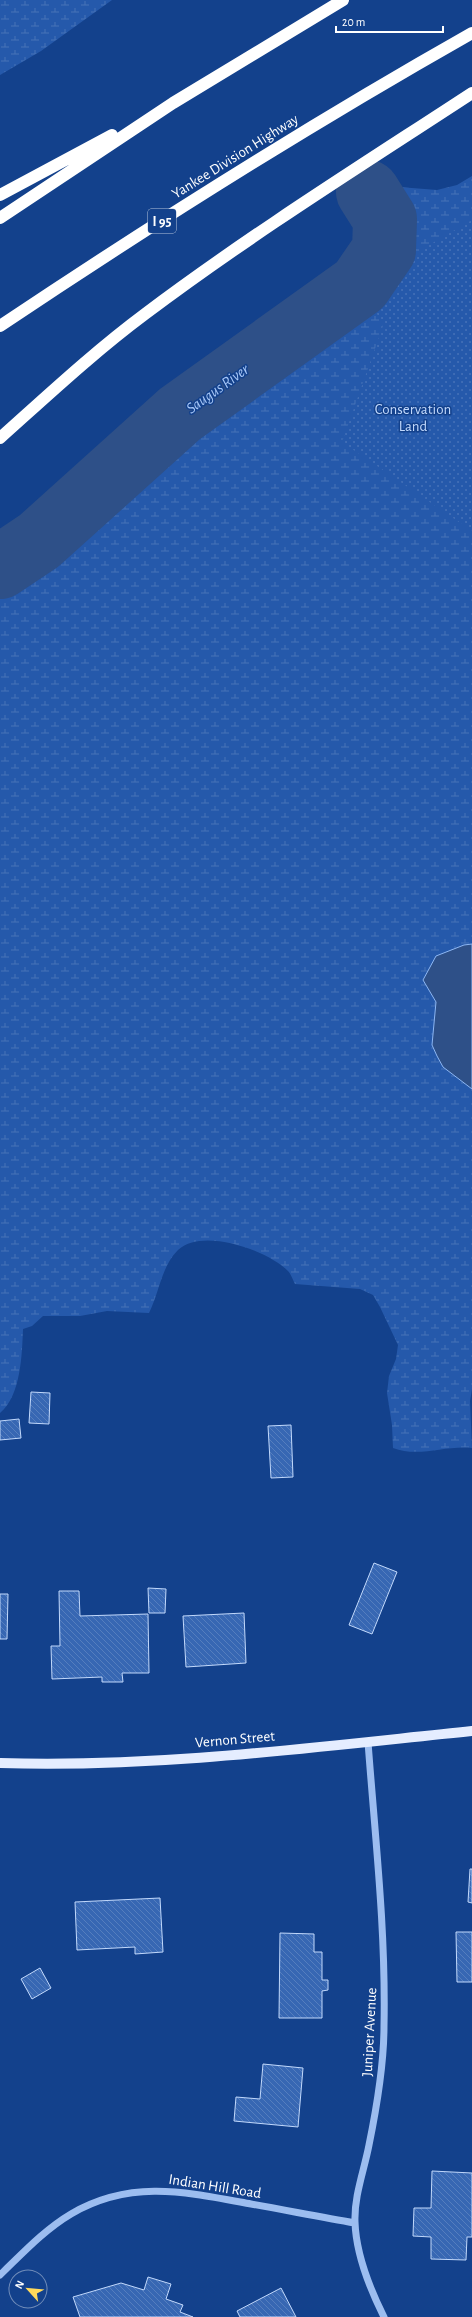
<svg xmlns="http://www.w3.org/2000/svg" width="472" height="2317" viewBox="0 0 472 2317" font-family="'Alegreya Sans',sans-serif">
<style>
.wetland{fill:url(#wetland-marsh)}
.park{fill:url(#park-dots)}
.water{fill:#2e5088;stroke:#8db7f4}
.lines{fill:none;stroke-linecap:round;stroke-linejoin:round}
.river{stroke:#2e5088;stroke-width:64}
.building{fill:url(#building-back-hatch);stroke:#c2d9fc}
.minor{stroke:#9cbdf0;stroke-width:7}
.major{stroke:#e5edff;stroke-width:10}
.highway{stroke:#fff;stroke-width:12}
.labels{text-anchor:middle;stroke-width:3;stroke-linejoin:round;paint-order:stroke}
.shield{fill:#13418c;stroke:#b8c6dc;stroke-width:1}
.shield-label{font-size:14px;font-weight:bold;fill:#fff}
.street-label{font-size:15px;fill:#fff;stroke:#13418c}
.park-label{font-size:15px;fill:#c2d9fc;stroke:#13418c}
.water-label{font-size:16px;font-style:italic;fill:#a7c7f8;stroke:#13418c}
</style>
<defs>
<pattern id="wetland-marsh" width="20" height="14" patternUnits="userSpaceOnUse"><rect width="20" height="14" fill="#2559ab"/><path d="M1 5h8M5 5V1M11 12h8M15 12V8" fill="none" stroke="#4672b8"/></pattern>
<pattern id="park-dots" width="8" height="8" patternUnits="userSpaceOnUse"><rect width="8" height="8" fill="#2559ab"/><path d="M2 2h.1M6 6h.1" fill="none" stroke="#4672b8" stroke-width="1.8" stroke-linecap="round"/></pattern>
<pattern id="building-back-hatch" width="6" height="6" patternUnits="userSpaceOnUse"><rect width="6" height="6" fill="#3767b3"/><path d="M-1 5l2 2M0 0l6 6M5-1l2 2" fill="none" stroke="#557ebe"/></pattern>
</defs>
<rect width="100%" height="100%" fill="#13418c"/>
<path class="wetland" d="M0,0H112L41,51L0,75Z
M472,176V944L464,945L423,980L436,1002L432,1045L437,1056L443,1067L472,1089V1389L470,1401L472,1448C445,1445 419,1458 393,1448L392,1425L387,1393L389,1376L396,1359L398,1345L380,1307L373,1295L360,1289L295,1284C293,1280 291,1274 288,1271C267,1250 202,1227 178,1250C162,1265 159,1293 149,1313L107,1311L80,1316H43L32,1326L23,1329C22,1354 21,1396 0,1413V551L59,505L111,456L223,366L287,315L313,297L331,289L342,273L353,248L356,231L352,216L399,187L437,190L457,185Z"/>
<path class="park" d="M472,220V531L342,442L383,326L362,284Z"/>
<path class="water" d="M472,944V1089L443,1067L437,1056L432,1045L436,1002L423,980L436,956L464,945Z"/>
<g class="lines">
<path class="river" d="M0,567L39,541L180,414L360,285L384,250L385,219L368,192"/>
</g>
<path class="building" d="M31,1392L50,1393L49,1424L29,1423Z
M19,1419L21,1438L0,1440V1421Z
M291,1425L293,1477L271,1478L268,1426Z
M374,1563L397,1572L372,1634L349,1625Z
M148,1588L166,1589L165,1613H149Z
M59,1591H79L80,1616L148,1614L149,1673H122L123,1682H102V1677L52,1679L51,1646H60Z
M0,1594H8L7,1639H0Z
M244,1613L246,1663L186,1667L183,1616Z
M470,1869H472V1903L468,1902Z
M160,1898L163,1952L135,1954V1947L77,1950L75,1902Z
M456,1932H472V1982H457Z
M280,1933L314,1934V1952H322V1980H328V1990L322,1991V2018H279Z
M40,1968L51,1988L32,1999L21,1979Z
M263,2064L303,2068L298,2127L234,2121L236,2097L260,2099Z
M432,2171L472,2173V2237H467L466,2260L431,2259V2237L413,2236L414,2208H431Z
M148,2277L171,2284L166,2299L183,2305L180,2312L193,2317H80L73,2297L121,2283L144,2290Z
M281,2288L296,2317H240L237,2311Z"/>
<g class="lines">
<path class="minor" d="M368,1742C375,1836 386,1931 384,2026C384,2065 377,2106 369,2145C364,2171 354,2196 355,2222C356,2254 370,2289 384,2317
M0,2275C22,2254 44,2230 71,2214C131,2179 186,2192 251,2204C285,2210 320,2217 355,2223"/>
<path class="major" d="M0,1763C157,1768 316,1747 472,1731"/>
<path class="highway" d="M0,195L112,135
M0,218L173,103L343,0
M0,326C154,223 311,124 472,33
M0,438C47,396 94,352 145,314C250,235 362,165 472,93"/>
</g>
<g class="labels">
<rect class="shield" x="148" y="209" width="28" height="24" rx="3"/>
<g class="shield-label">
<text x="162" y="226">I 95</text>
</g>
<g class="street-label">
<text transform="translate(235 156) rotate(-32)" y="5">Yankee Division Highway</text>
<text transform="translate(235 1739) rotate(-5)" y="5">Vernon Street</text>
<text transform="translate(369 2032) rotate(-87)" y="5">Juniper Avenue</text>
<text transform="translate(215 2186) rotate(9)" y="5">Indian Hill Road</text>
</g>
<g class="park-label">
<text x="413" y="414">Conservation<tspan x="413" dy="17">Land</tspan></text>
</g>
<g class="water-label">
<text transform="translate(217 388) rotate(-36)" y="6">Saugus River</text>
</g>
</g>
<g transform="translate(28 2289) rotate(297)"><circle r="19" fill="#13418c" stroke="#718dba"/>
<path d="M0-3L7 15L0 10L-7 15Z" fill="#ffd95b"/>
<text y="-6" font-size="11" font-weight="bold" text-anchor="middle" fill="#ffffff">N</text>
</g>
<path d="M336 26v6h107v-6" fill="none" stroke="#ffffff" stroke-width="2"/>
<text x="342" y="26" font-size="12" fill="#ffffff" stroke="#13418c" stroke-width="3" paint-order="stroke">20 m</text>
</svg>
